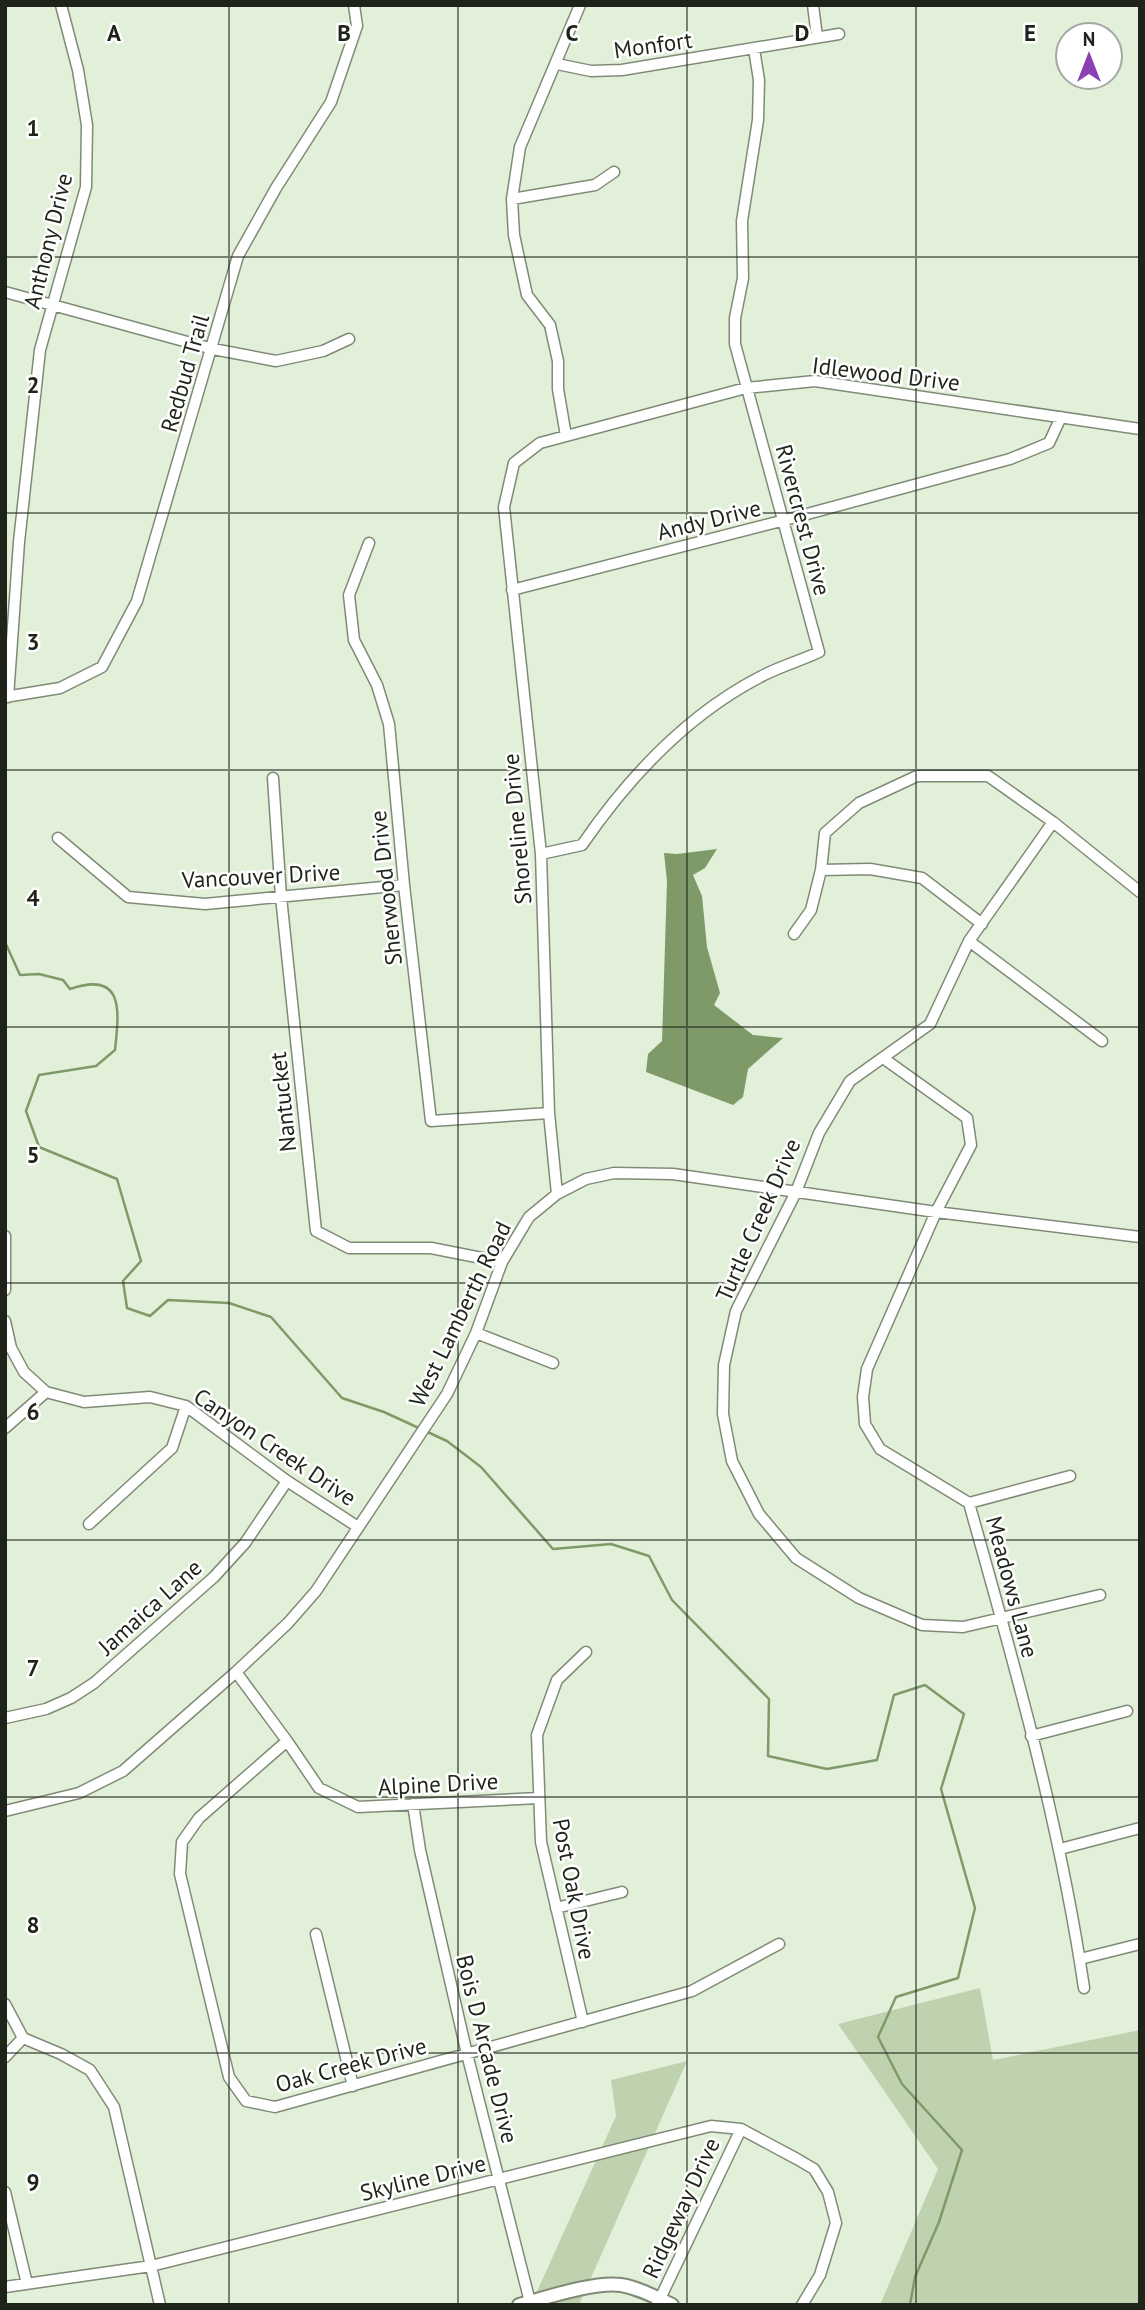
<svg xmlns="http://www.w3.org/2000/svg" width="1145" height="2310" viewBox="0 0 1145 2310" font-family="'PT Sans',sans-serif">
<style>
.green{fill:#bfd2b0}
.water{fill:#7f9a69}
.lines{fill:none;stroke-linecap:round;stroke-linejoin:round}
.stream{stroke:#7f9a69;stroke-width:2.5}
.minor-casing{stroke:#7f8b76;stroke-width:13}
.major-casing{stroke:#7f8b76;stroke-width:16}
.minor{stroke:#fff;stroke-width:10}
.major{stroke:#fff;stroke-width:12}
.grid{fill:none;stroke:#1f241b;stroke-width:2;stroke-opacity:0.55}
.labels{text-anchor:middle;stroke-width:5;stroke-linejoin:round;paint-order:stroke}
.street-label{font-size:23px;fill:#1f241b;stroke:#fff}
.grid-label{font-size:23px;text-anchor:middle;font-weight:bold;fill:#1f241b;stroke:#fff;stroke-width:5;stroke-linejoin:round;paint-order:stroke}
</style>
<rect width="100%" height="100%" fill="#e3f0d9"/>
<path class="green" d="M980,1988L993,2060L1140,2030V2305H880L938,2169L838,2024Z
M687,2061L579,2305H531L616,2116L611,2080Z"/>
<path class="water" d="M717,849L705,868L693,875L702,896L707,947L720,993L714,1005L753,1035L783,1038L748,1069L743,1097L733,1105L646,1072L648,1054L662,1041L667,881L664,853L677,854Z"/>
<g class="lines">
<path class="stream" d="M5,942L20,975L39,974L63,980L70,989C125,970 119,1012 115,1050L96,1066L39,1075L26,1111L39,1147L117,1179L141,1261L123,1281L127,1308L150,1316L168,1300L229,1303L271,1317L342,1398L384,1412L447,1441L481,1467L553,1549L611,1544L649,1556L672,1600L769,1699L768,1756L827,1769L877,1760L894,1695L925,1685L964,1714L941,1789L975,1908L958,1978L896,1997L878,2037L902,2084L962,2150L939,2222L915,2277L910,2305"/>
<g class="minor-casing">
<path id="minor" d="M813,5L817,37
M557,64L591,71L622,70L839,34
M512,199L595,185L614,172
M5,292L213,349L276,361L323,351L349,339
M566,436L558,389V361L550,325L527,295L514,235L512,199L520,147L580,5
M369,543L349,595L354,640L377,685L389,724L404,885L431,1121L549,1113
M512,590L785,520L1010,459L1049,443L1061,417
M5,697L60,688L102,667L137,601L238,256L276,188L331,102L357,26L354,5
M8,697L19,542L40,350L86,187L87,125L78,70L61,5
M273,778L281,897L316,1231L349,1248H431L502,1262
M1053,822L969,941L930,1024L850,1081L819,1133L796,1192L736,1311L724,1365L723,1414L732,1461L759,1514L796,1558L859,1598L922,1625L963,1627L1100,1595
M58,838L128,897L205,904L404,885
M541,854L582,845C628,778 687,715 760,677C778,667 800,661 819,652L735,344V318L743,278L742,221L758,120L759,80L754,49
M821,870L870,869L922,878L982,924
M794,934L811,910L821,870L825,833L859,803L917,776H988L1053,822L1140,892
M969,941L1102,1041
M883,1058L967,1118L971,1145L936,1212L867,1369L863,1397L865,1424L880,1449L969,1503C1014,1663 1060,1824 1084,1988
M557,1194L549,1113L541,854L504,507L514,463L540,443L746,388L815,381L1140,429
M5,1236V1290
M5,1321L11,1348L24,1372L46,1392L84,1402L150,1397L186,1406L287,1481L358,1527
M476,1333L553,1363
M5,1428L46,1392
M969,1503L1070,1476
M89,1524L172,1448L186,1406
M236,1672L287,1741L319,1788L358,1807L539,1798
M5,1718L46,1709L71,1698L94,1683L214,1577L245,1543L287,1481
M1031,1736L1127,1711
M287,1741L199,1818L182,1842L180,1874L229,2077L246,2101L275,2107L692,1991L779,1944
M413,1804L420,1850L467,2054L530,2302
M5,1811L79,1793L123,1771L236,1672L288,1623L316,1591L447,1394L476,1333L502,1262L529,1217L557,1194L586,1179L614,1173L673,1174L936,1212L1140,1237
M1060,1849L1140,1828
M556,1908L622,1892
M316,1934L353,2086
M1080,1959L1140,1944
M5,2004L23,2038L61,2054L90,2070L114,2107L160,2305
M583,2022L541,1842L537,1735L557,1680L586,1652
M5,2057L23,2038
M5,2192L27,2284
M5,2287L151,2266L711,2126L741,2129L797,2159L814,2169L828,2192L836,2223L820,2275L802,2305
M657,2305L741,2129"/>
</g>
<g class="major-casing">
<path id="major" d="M519,2305C545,2298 595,2281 621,2285C639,2288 655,2297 672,2305"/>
</g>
<use href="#minor" class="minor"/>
<use href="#major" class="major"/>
</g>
<path class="grid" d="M229,5V2305M458,5V2305M687,5V2305M916,5V2305M5,257H1140M5,513H1140M5,770H1140M5,1027H1140M5,1283H1140M5,1540H1140M5,1797H1140M5,2053H1140"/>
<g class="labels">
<g class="street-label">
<text transform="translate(653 45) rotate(-8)" y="8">Monfort</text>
<text transform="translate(48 241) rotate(-76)" y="8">Anthony Drive</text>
<text transform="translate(185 373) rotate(-74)" y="8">Redbud Trail</text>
<text transform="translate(886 374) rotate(7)" y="8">Idlewood Drive</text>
<text transform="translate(709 520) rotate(-14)" y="8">Andy Drive</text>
<text transform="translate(803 520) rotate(75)" y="8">Rivercrest Drive</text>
<text transform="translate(517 829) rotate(-95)" y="8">Shoreline Drive</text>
<text transform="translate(261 876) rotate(-3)" y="8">Vancouver Drive</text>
<text transform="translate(386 888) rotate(-96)" y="8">Sherwood Drive</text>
<text transform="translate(283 1102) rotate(-96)" y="8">Nantucket</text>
<text transform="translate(758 1220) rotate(-66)" y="8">Turtle Creek Drive</text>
<text transform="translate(460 1314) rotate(-64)" y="8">West Lamberth Road</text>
<text transform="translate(275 1447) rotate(34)" y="8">Canyon Creek Drive</text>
<text transform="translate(1012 1587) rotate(75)" y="8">Meadows Lane</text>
<text transform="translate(150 1607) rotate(-42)" y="8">Jamaica Lane</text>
<text transform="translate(438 1784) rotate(-3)" y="8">Alpine Drive</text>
<text transform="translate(574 1889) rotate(79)" y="8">Post Oak Drive</text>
<text transform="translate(487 2049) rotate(76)" y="8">Bois D Arcade Drive</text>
<text transform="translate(351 2065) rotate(-15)" y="8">Oak Creek Drive</text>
<text transform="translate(423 2178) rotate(-14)" y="8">Skyline Drive</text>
<text transform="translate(681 2208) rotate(-65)" y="8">Ridgeway Drive</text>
</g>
</g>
<g class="grid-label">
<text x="114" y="41">A</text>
<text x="344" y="41">B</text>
<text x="572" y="41">C</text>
<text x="802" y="41">D</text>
<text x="1030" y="41">E</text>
<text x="33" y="136">1</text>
<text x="33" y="393">2</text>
<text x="33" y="650">3</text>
<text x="33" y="906">4</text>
<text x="33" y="1163">5</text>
<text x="33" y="1420">6</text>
<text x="33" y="1676">7</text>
<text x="33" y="1933">8</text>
<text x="33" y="2190">9</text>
</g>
<rect width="1145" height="2310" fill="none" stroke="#1f241b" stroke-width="14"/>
<g transform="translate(1089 56)"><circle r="33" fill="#ffffff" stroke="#a5a7a4" stroke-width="2"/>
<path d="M0-5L12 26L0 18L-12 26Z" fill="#8b40b2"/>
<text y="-10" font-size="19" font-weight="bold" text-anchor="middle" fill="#1f241b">N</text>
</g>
</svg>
